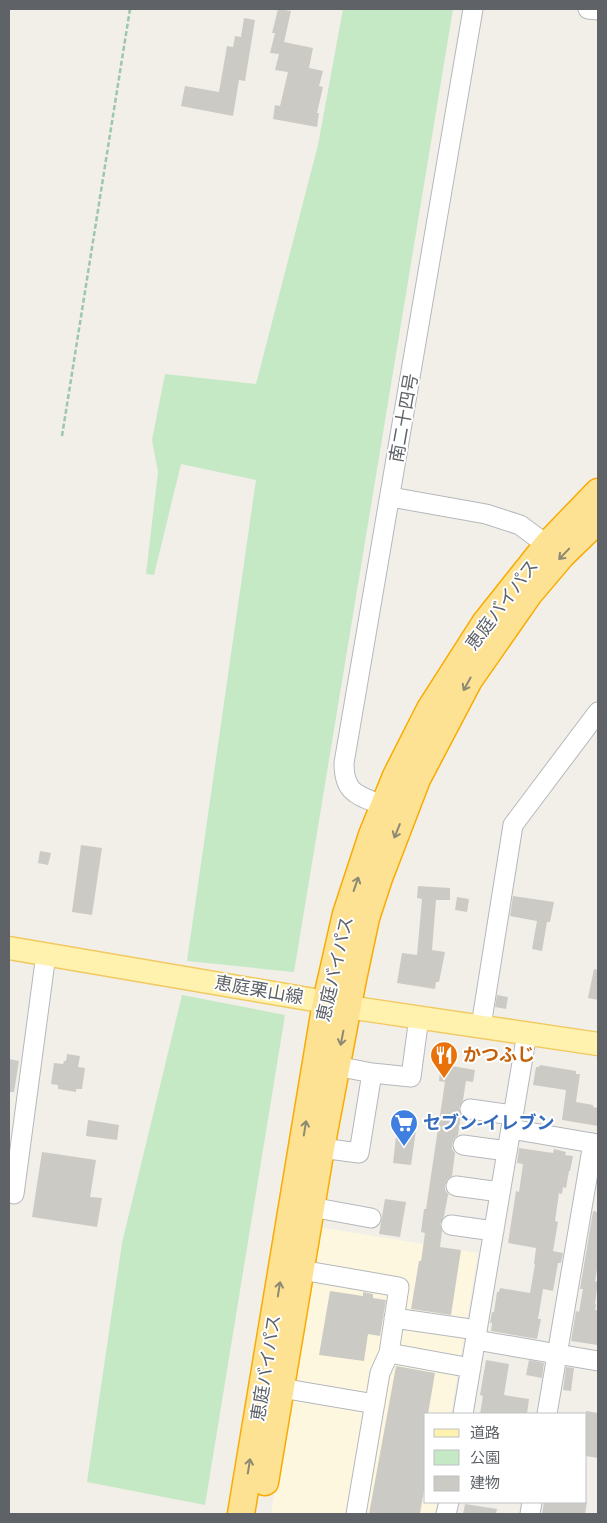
<svg xmlns="http://www.w3.org/2000/svg" width="607" height="1523" viewBox="0 0 607 1523" font-family="'Alegreya Sans','Noto Sans JP',sans-serif">
<style>
.commercial{fill:#fef7e0}
.green{fill:#c5e8c5}
.building{fill:#cccac5}
.lines{fill:none;stroke-linecap:round;stroke-linejoin:round}
.minor-casing{stroke:#b5b8bc;stroke-width:21}
.major-casing{stroke:#f2c960;stroke-width:25}
.highway-casing{stroke:#f9ab00;stroke-width:29}
.path{stroke:#9cc7a9;stroke-width:2.5;stroke-dasharray:5 2.5;stroke-linecap:butt}
.minor{stroke:#fff;stroke-width:19}
.major{stroke:#fff2af;stroke-width:22}
.highway{stroke:#fde293;stroke-width:26}
.oneway{stroke:#8e8975}
.labels{text-anchor:middle;stroke-width:4;stroke-linejoin:round;paint-order:stroke}
.street-label{font-size:18px;fill:#5f6368;stroke:#fff}
.food-label{font-size:18px;font-weight:bold;fill:#c56008;stroke:#fff;text-anchor:start}
.shop-label{font-size:18px;font-weight:bold;fill:#366cbe;stroke:#fff;text-anchor:start}
</style>
<rect width="100%" height="100%" fill="#f1efe8"/>
<path class="commercial" d="M318,1227L478,1253L451,1414H426V1502H437L435,1514H271Z"/>
<path class="green" d="M343,9H453L294,972L187,961L256,480L181,464L154,575L146,574L158,472L152,440L165,374L256,384L318,145Z
M182,995L285,1015L205,1505L87,1482L122,1243Z"/>
<path class="building" d="M278,9L291,11L284,42L313,48L309,68L323,71L319,86L323,87L317,113H319L317,127L273,119L275,105L280,106L288,72L275,70L279,54L270,53L275,33H272Z
M244,18L255,20L245,81L239,80L233,116L181,106L185,86L219,92L227,46L233,47L235,36L241,37Z
M81,845L102,848L92,915L72,912Z
M40,851L51,853L48,865L38,863Z
M418,886L450,888V900H436L432,950L445,952L439,982H436L435,989L397,983L402,953L417,955L422,899L417,898Z
M513,896L554,902L550,922H547L542,951L532,949L537,921L510,916Z
M457,897L469,899L467,912L455,910Z
M594,969L598,970V1000L588,998Z
M497,995L508,997L506,1009L495,1007Z
M67,1054L80,1056L78,1067L85,1068L82,1089H76V1092L58,1089V1085L51,1084L54,1063L63,1064L64,1061H66Z
M9,1059L19,1061L14,1092H9Z
M441,1064L475,1070L473,1082L466,1081L463,1100L459,1107L461,1115L458,1135L454,1139L452,1144V1149L455,1153L452,1176L447,1180L445,1185V1190L449,1195H448L444,1216L440,1224L442,1231L440,1247L461,1250L451,1315L411,1309L419,1261H421L425,1233L421,1232L424,1209H426L445,1082L439,1081Z
M540,1065L576,1071V1074H580L576,1102L593,1105V1107L598,1108V1126L562,1120L566,1090L533,1085L536,1067H539Z
M88,1120L119,1125L117,1140L86,1136Z
M397,1128L416,1130L411,1165L393,1163Z
M519,1148L553,1153L554,1149L566,1152L565,1155L573,1156L570,1171H569L566,1188L563,1187L562,1194L559,1193L555,1221L558,1222L553,1251L563,1253L561,1263H558L553,1291L543,1289L538,1319H541L537,1339L491,1331L492,1323H490L492,1312H494L497,1292H499L500,1288L530,1293L535,1264H534L536,1248L508,1243L516,1191L519,1192L523,1164L517,1163Z
M42,1152L96,1160L90,1197L102,1198L97,1227L32,1217Z
M385,1199L406,1202L400,1237L379,1234Z
M593,1211L598,1212V1264L595,1281L598,1282L595,1304L596,1305L595,1310H598V1345L571,1341L576,1311L579,1312L583,1289H580Z
M330,1291L363,1296V1292L373,1294V1298L386,1300L380,1336L368,1334L364,1361L319,1355Z
M486,1360L509,1364L504,1395L529,1399L527,1414H480L483,1396L480,1395Z
M529,1360L544,1363L542,1378L526,1375Z
M396,1366L435,1373L428,1414H426V1478L420,1514H369Z
M566,1367L574,1368L571,1391L563,1390Z
M586,1411L598,1413V1458L586,1456Z
M544,1502H587L585,1514H542Z
M465,1504L497,1509L496,1514H463Z"/>
<g class="lines">
<g class="minor-casing">
<path id="minor" d="M588,9L598,10
M391,497L486,514L520,525L547,545
M384,806C359,795 344,795 344,763L473,9
M481,1026L513,825L598,712
M372,1073L411,1077L419,1017
M470,1109L513,1115
M511,1129L598,1144
M463,1145L507,1151
M321,1148L359,1153L372,1073L336,1066
M456,1186L500,1192
M14,1194L46,954
M311,1207L371,1218
M451,1225L494,1231
M301,1270L399,1287L389,1353L380,1373L356,1514
M394,1318L477,1330
M476,1340L598,1361
M389,1353L471,1368
M281,1388L375,1404
M463,1414L527,1033
M547,1414L593,1143
M446,1514L449,1502
M530,1514L532,1502"/>
</g>
<g class="major-casing">
<path id="major" d="M9,948L326,1002L348,1007L598,1044"/>
</g>
<g class="highway-casing">
<path id="highway" d="M265,1482L321,1148L353,979L366,918L379,878L417,779L469,680L529,594L562,555L598,520
M241,1514L326,1002L346,914L372,835L396,776L430,709L485,623L547,545L598,492"/>
</g>
<path class="path" d="M62,436L130,9"/>
<use href="#minor" class="minor"/>
<use href="#major" class="major"/>
<use href="#highway" class="highway"/>
</g>
<defs><path id="oneway-shaft" d="M-6 0H5M1.5-3L5.5 0L1.5 3" fill="none" stroke-width="1.6" stroke-linecap="round" stroke-linejoin="round" transform="scale(1.25)"/></defs>
<g class="oneway">
<use href="#oneway-shaft" transform="translate(564 554) rotate(134)"/>
<use href="#oneway-shaft" transform="translate(467 684) rotate(119)"/>
<use href="#oneway-shaft" transform="translate(397 831) rotate(112)"/>
<use href="#oneway-shaft" transform="translate(356 884) rotate(-71)"/>
<use href="#oneway-shaft" transform="translate(342 1038) rotate(101)"/>
<use href="#oneway-shaft" transform="translate(305 1128) rotate(-81)"/>
<use href="#oneway-shaft" transform="translate(279 1289) rotate(-81)"/>
<use href="#oneway-shaft" transform="translate(249 1466) rotate(-81)"/>
</g>
<defs>
<g id="restaurant-pin" transform="scale(1.4375)"><path d="M0 17L-7.5 6A9.5 9.5 0 1 1 7.5 6Z" fill="#e8710a" stroke="#fff"/><path d="M-5-6h1v4h1v-4h1v4h1v-4h1v5L-1.5 .5V6h-2V.5L-5-1ZM5-6V6H3V1.5H1.5Q1.5-4 5-6Z" fill="#fff"/></g>
<g id="supermarket-pin" transform="scale(1.4375)"><path d="M0 17L-7.5 6A9.5 9.5 0 1 1 7.5 6Z" fill="#3f7fe0" stroke="#fff"/><path d="M-6-5.5h2.5l.6 2H6L4.5 2H-2.5L-4.4-4H-6ZM-1.5 3.2a1.3 1.3 0 1 0 .1 0ZM3 3.2a1.3 1.3 0 1 0 .1 0Z" fill="#fff"/></g>
</defs>
<g fill-rule="evenodd">
<use href="#restaurant-pin" x="444" y="1055"/>
<use href="#supermarket-pin" x="404" y="1123"/>
</g>
<g class="labels">
<g class="street-label">
<text transform="translate(404 418) rotate(-80)" y="6">南二十四号</text>
<text transform="translate(502 605) rotate(-53)" y="6">恵庭バイパス</text>
<text transform="translate(335 969) rotate(-77)" y="6">恵庭バイパス</text>
<text transform="translate(259 990) rotate(10)" y="6">恵庭栗山線</text>
<text transform="translate(266 1368) rotate(-81)" y="6">恵庭バイパス</text>
</g>
<g class="food-label">
<text x="463" y="1061">かつふじ</text>
</g>
<g class="shop-label">
<text x="423" y="1129">セブン-イレブン</text>
</g>
</g>
<rect width="607" height="1523" fill="none" stroke="#5f6368" stroke-width="20"/>
<rect x="424" y="1413" width="162" height="90" fill="#ffffff" stroke="#bfc1c3"/>
<rect x="434" y="1429" width="25" height="8" fill="#fff2af" stroke="#bfc1c3"/>
<text x="470" y="1438" font-size="15" fill="#5f6368">道路</text>
<rect x="434" y="1450" width="25" height="15" fill="#c5e8c5" stroke="#bfc1c3"/>
<text x="470" y="1463" font-size="15" fill="#5f6368">公園</text>
<rect x="434" y="1476" width="25" height="15" fill="#cccac5" stroke="#bfc1c3"/>
<text x="470" y="1488" font-size="15" fill="#5f6368">建物</text>
</svg>
